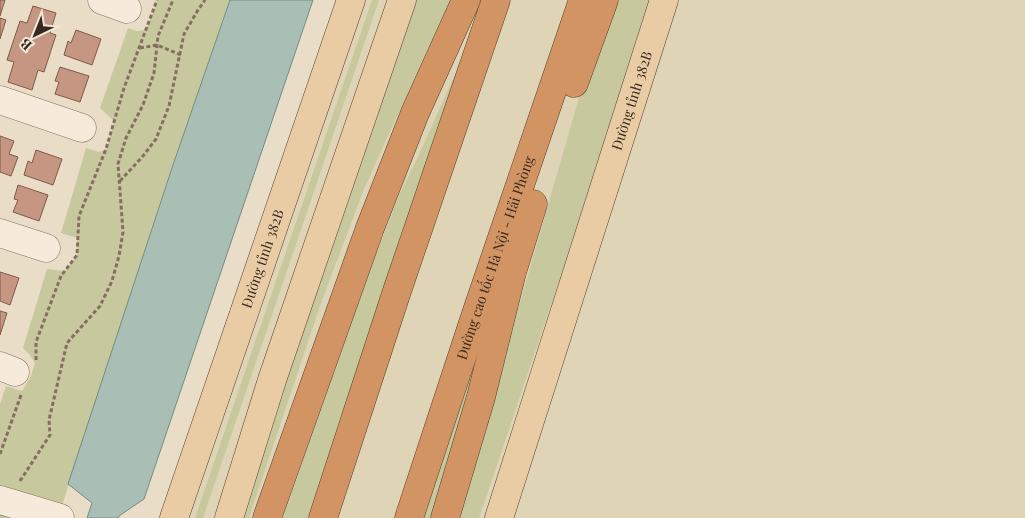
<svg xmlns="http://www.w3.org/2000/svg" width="1025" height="518" viewBox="0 0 1025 518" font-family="'Playfair Display',serif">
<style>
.farmland{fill:#dfd4b6}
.green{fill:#c7c89d}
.water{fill:#a9bfb6;stroke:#708d82}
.building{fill:#c59782;stroke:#825847}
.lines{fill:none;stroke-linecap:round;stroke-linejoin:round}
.minor-casing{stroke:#856f5f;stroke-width:29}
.major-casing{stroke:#533e33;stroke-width:29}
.highway-casing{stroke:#533e33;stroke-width:29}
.path{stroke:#856f5f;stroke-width:3;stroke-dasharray:4 2.5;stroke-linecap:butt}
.minor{stroke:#f6ebdb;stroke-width:28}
.major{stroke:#e9cca4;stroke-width:28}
.highway{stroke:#d19462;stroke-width:28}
.labels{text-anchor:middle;stroke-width:4.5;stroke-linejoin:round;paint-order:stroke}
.street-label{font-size:14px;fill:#372921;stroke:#f2e8d7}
</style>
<rect width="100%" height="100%" fill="#eaddc8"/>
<path class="farmland" d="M351,0H1025V518H174Z"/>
<path class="green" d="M154,0H230L173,165L58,518H0V404L6,386L22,391L31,376L35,363L29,354L23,348L47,269L65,271L77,255V238L61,233L86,148L99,152L107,149L114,121L100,108L128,28L137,31L146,30L157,2Z
M372,0H379L203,518H195Z
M411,0H450L364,189L321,303L249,518H240Z
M611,0H654L479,518H458L589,63Z
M459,65H463L312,518H283L372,265L400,193L418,157Z
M469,374L471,382L465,409L435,518H411Z"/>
<path class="water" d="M230,0H313L144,499L119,516L118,518H87L92,503L68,484L173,165Z"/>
<path class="building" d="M0,0H5L0,16Z
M33,6L56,13L50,33L56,35L44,72L38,70L32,90L8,82L14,62L7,60L20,21L27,23Z
M0,18L6,20L0,39Z
M76,30L101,39L92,65L64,55L68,41L71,43Z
M60,67L89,76L80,102L55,94L59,82L55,81Z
M0,136L14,141L9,154L18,157L11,176L0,172Z
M36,150L62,159L53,185L24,175L28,161L32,163Z
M18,185L48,195L39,221L13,212L18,200L14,199Z
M0,272L19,278L10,305L0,301Z
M0,311L7,313L0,335Z"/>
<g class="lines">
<g class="minor-casing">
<path id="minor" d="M102,0L127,9
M0,100L82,128
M0,233L46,248
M0,366L15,372
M0,500L60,518"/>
</g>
<g class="major-casing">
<g id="major">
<path id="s1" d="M174,518L351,0"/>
<path d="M229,518L272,380L402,0"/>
<path id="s2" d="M499,518L664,0"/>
</g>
</g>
<g class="highway-casing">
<g id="highway">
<path d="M574,83L604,0"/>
<path d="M267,518L370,228L415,113L466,0"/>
<path d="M323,518L397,291L496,0"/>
<path id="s3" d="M409,518L476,314L583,0"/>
<path d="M445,518L481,397L512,272L533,204"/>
</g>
</g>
<path class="path" d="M140,48L157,45L181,55
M120,181L143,156L156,139L169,106L184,34L198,10L205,0
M36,360V342L61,276L77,255L79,216L106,149L124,88L157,0
M0,454L21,395
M20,481L50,435L49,420L67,343L100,306L112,281L119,256L123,232L118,164L126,138L143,105L154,73L158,36L173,0"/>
<use href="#minor" class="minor"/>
<use href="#major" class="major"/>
<use href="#highway" class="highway"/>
</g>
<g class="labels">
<g class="street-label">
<text dy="5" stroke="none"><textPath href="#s2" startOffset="438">Đường tỉnh 382B</textPath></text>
<text dy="5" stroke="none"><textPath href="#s1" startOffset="274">Đường tỉnh 382B</textPath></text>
<text dy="5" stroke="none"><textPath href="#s3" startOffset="274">Đường cao tốc Hà Nội - Hải Phòng</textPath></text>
</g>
</g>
<g transform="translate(35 35) rotate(223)" stroke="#f2e8d7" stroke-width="4" paint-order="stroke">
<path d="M0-4L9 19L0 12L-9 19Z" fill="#372921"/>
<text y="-8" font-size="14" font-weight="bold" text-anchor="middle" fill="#372921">B</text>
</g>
</svg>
